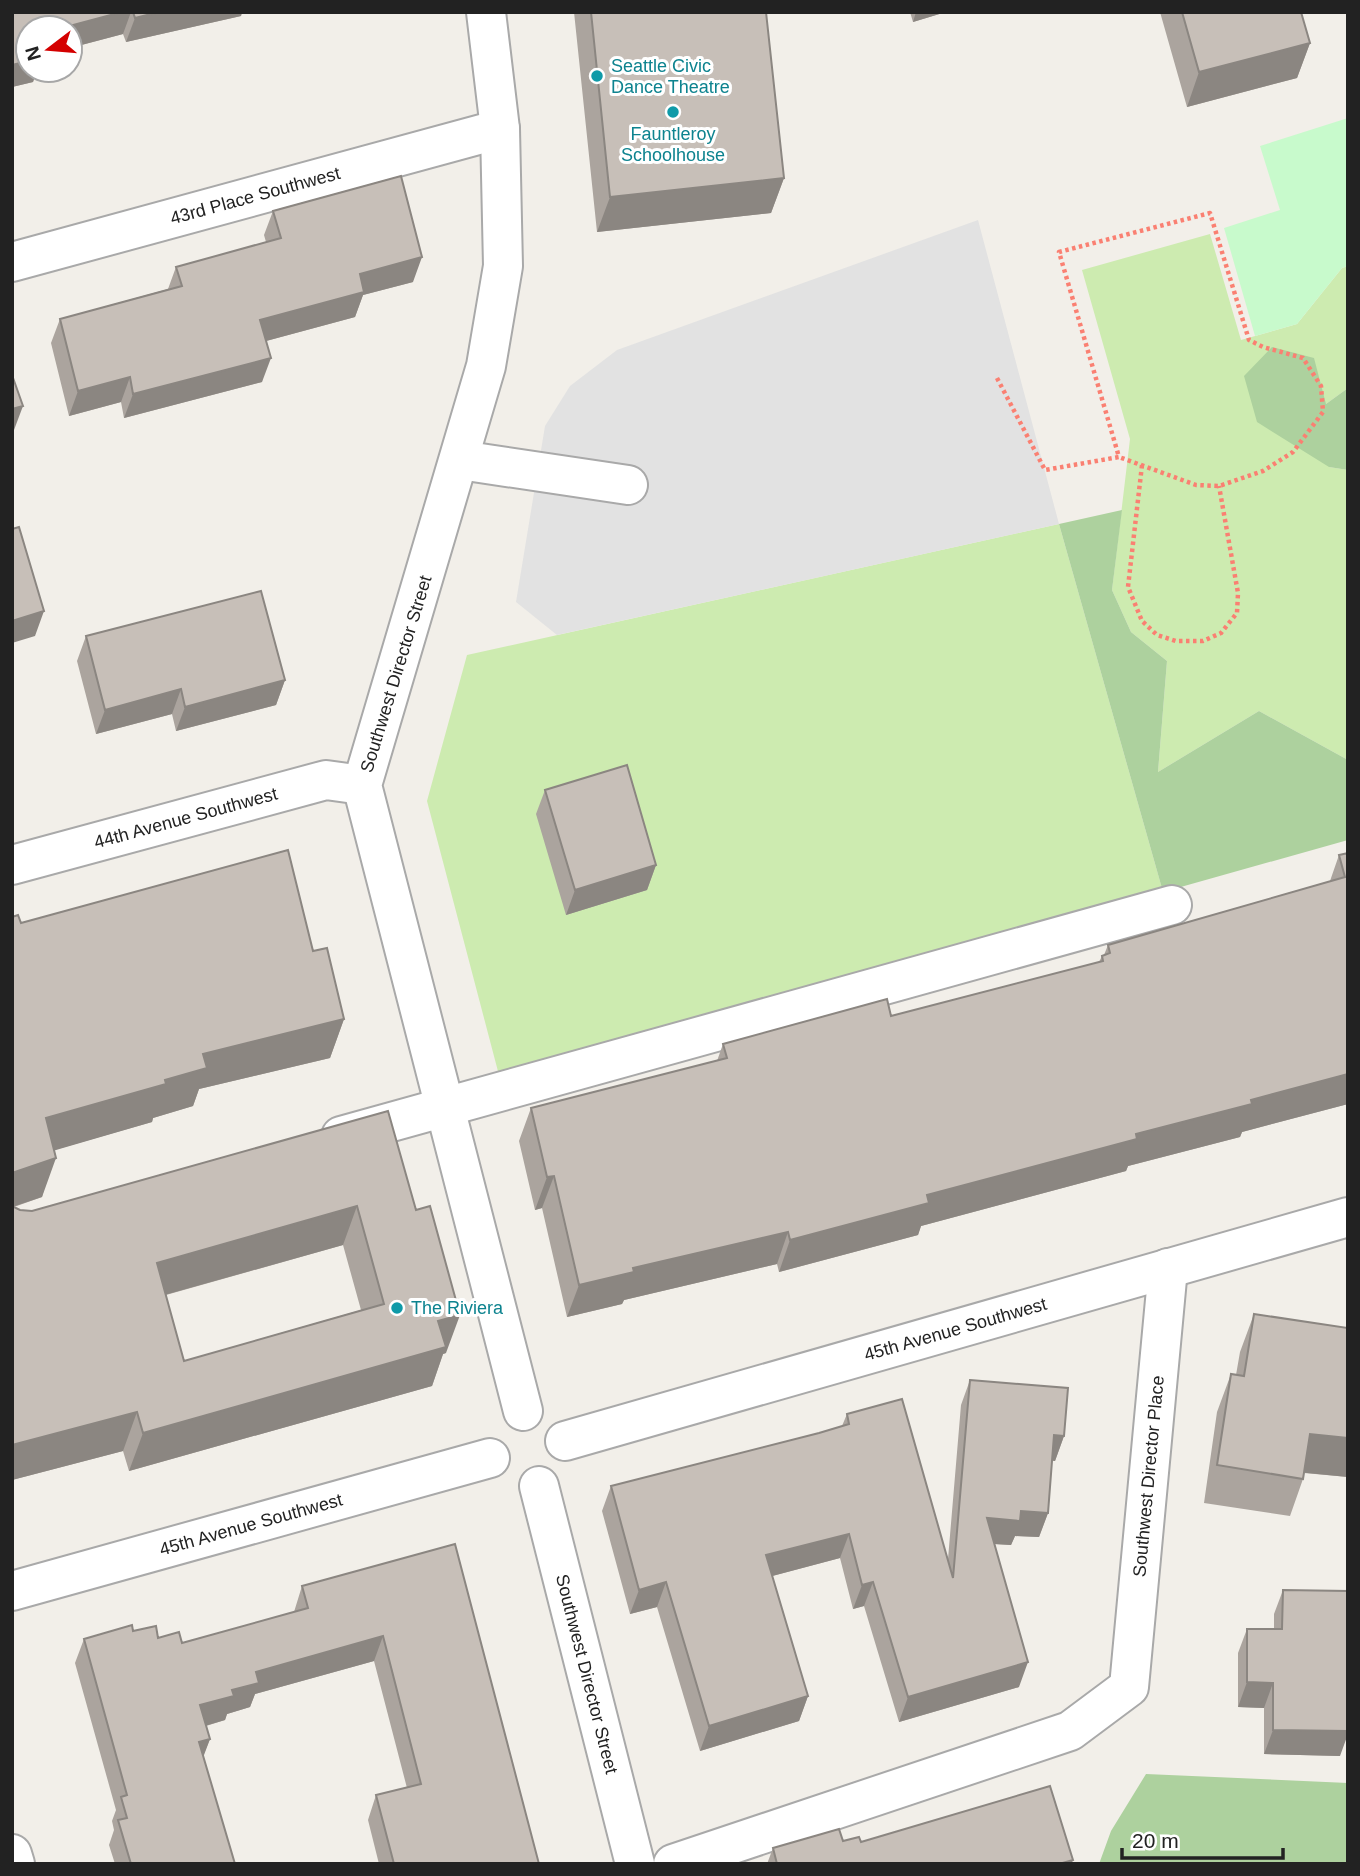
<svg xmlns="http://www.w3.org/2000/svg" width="1360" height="1876" viewBox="0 0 1360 1876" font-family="Helvetica,sans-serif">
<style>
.grass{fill:#cdebb0}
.forest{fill:#add19e}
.park{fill:#c8facc}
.parking{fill:#e2e2e2}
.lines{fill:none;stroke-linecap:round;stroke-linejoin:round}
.minor-casing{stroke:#a9a9a9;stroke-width:42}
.path{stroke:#fa8072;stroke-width:4.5;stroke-dasharray:3.5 3.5;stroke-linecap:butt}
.minor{stroke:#fff;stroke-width:38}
.wall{fill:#aba49e;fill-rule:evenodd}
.shaded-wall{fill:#8b8681}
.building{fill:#c7bfb8;stroke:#8b8681;stroke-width:2;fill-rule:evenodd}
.culture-dot{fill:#0f9aa8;stroke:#fff;stroke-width:2.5}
.labels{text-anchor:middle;stroke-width:6;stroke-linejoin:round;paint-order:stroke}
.culture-label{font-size:18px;fill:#0d838f;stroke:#fff;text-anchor:start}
.street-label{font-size:18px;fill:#222;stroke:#fff}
</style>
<rect width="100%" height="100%" fill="#f2efe9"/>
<path class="grass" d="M1210,234L1241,340L1297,324L1342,268L1348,266V388L1326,404L1329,467L1348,470V760L1259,711L1158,772L1167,661L1131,632L1112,590L1130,439L1082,270Z
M1059,524L1163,892L500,1079L427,801L467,655Z"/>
<path class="forest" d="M1272,347L1314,358L1326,404L1348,388V470L1329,467L1257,422L1244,376Z
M1122,510L1112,590L1131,632L1167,661L1158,772L1259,711L1348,760V840L1163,892L1059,524Z
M1146,1774L1348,1783V1864H1099L1111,1831Z"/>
<path class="park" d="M1348,118V266L1342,268L1297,324L1255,336L1224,228L1280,210L1260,146Z"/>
<path class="parking" d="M978,220L1059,524L557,635L516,602L545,426L570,386L617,350Z"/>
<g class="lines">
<g class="minor-casing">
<g id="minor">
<path d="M486,12L500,129L503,266L486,366L362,785L523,1411"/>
<path id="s1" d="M12,262L500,129"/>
<path d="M460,460L628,485"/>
<path id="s2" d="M12,865L326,780L362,785"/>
<path d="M341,1136L1172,905"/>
<path id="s3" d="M565,1441L1348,1217"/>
<path id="s4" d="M539,1486L635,1864"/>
<path id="s5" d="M12,1591L490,1458"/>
<path d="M12,1854L15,1864"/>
<path id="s6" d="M673,1864L1070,1731L1129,1687L1168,1268"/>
</g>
</g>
<path class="path" d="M997,378L1045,470L1119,457L1059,252L1210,213L1249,340L1263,347L1303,358L1321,386L1323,412L1293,452L1263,471L1219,486L1196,485L1119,457
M1142,465L1128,587L1142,621L1157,635L1176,641H1203L1221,633L1237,613L1238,593L1219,486"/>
<use href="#minor" class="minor"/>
</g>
<path class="wall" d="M12,12H242L241,16L126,42L123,34L70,48V28H28V70H37L33,82L12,87Z
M574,12H766L784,178L771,213L597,232Z
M910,12H946L913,22Z
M1160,12H1301L1310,43L1297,78L1187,107Z
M273,211L413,282L363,295L355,317L266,341L262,382L124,418L121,402L69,416L51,343L60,319L168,289L176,267L266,242L264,235Z
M86,636L285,680L276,705L176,731L172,714L96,734L77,661Z
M545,790L656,865L647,890L566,915L536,814Z
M1348,853V1104L1242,1132L1240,1137L1128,1166L1126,1171L921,1226L918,1235L779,1272L777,1264L624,1300L622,1304L567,1317L542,1208L535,1210L519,1141L531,1108L717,1061L723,1044L891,1016L1099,962L1102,956L1104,955L1108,945L1330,881L1339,855Z
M12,917L21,923L313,951L344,1019L330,1058L199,1089L193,1106L153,1118L152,1122L54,1150L42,1197L14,1207L20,1210L32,1211L388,1111L446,1353L443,1354L432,1386L129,1471L123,1451L12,1480ZM343,1245L361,1310L184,1361L166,1295Z
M1254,1314L1348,1328V1477L1304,1473L1303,1479L1290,1516L1204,1503L1217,1412L1231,1374L1236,1375L1240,1352Z
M970,1380L1064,1436L1055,1461L1052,1460L1048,1513L1039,1537L1015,1536L1011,1545L994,1544L1019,1687L899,1722L864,1606L853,1609L840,1558L772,1576L808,1696L799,1721L700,1751L657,1607L630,1614L602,1511L611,1486L819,1433L842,1426L847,1414L948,1559L961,1405Z
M455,1544L539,1864H379L368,1820L376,1795L407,1788L374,1661L255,1694L250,1707L227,1714L225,1720L206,1726L210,1739L203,1756L235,1864H115L109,1845L114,1830L112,1821L116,1810L75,1663L84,1639L133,1631L182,1643L294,1612L302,1586Z
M1283,1590L1340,1756L1264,1754V1708L1238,1707V1653L1247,1629H1274V1614Z
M843,1841L861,1842L1073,1860L1071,1864H767L773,1848Z"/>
<path class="shaded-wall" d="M122,12H131L123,34L70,48V28H62Z
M159,12H242L241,16L126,42L135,18Z
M916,12H946L913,22Z
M1310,43L1297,78L1187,107L1199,72Z
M28,61V70H37L33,82L12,87V65Z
M784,178L771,213L597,232L610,197Z
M422,257L413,282L363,295L355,317L251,345L260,320L360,274Z
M271,358L262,382L124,418L133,394Z
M130,377L121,402L69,416L78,391Z
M23,406L14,430L12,431V409Z
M44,611L35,636L12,643V621Z
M285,680L276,705L176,731L185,707Z
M181,689L172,714L96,734L105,710Z
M656,865L647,890L566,915L575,890Z
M344,1019L330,1058L199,1089L193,1106L153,1118L152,1122L32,1157L46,1118L203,1054Z
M1348,1074V1104L1242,1132L1240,1137L1128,1166L1126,1171L921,1226L918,1235L779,1272L790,1240L927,1195L1251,1100Z
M56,1158L42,1197L12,1207V1173Z
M554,1176L542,1208L535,1210L547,1177Z
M357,1206L343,1245L143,1301L157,1263Z
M788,1232L777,1264L624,1300L622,1304L567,1317L579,1285L633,1268Z
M460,1315L446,1353L443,1354L432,1386L129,1471L143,1433L438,1321Z
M137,1412L123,1451L12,1480V1445Z
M1310,1434L1348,1438V1477L1297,1472Z
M1054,1435L1064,1436L1055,1461L1045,1460Z
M1021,1511L1048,1513L1039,1537L1015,1536L1011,1545L978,1543L987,1518Z
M849,1534L840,1558L757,1580L766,1555Z
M666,1582L657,1607L630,1614L639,1590Z
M873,1582L864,1606L853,1609L862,1585Z
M383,1636L374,1661L255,1694L250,1707L227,1714L225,1720L191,1730L200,1705L232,1690L256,1672Z
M1028,1662L1019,1687L899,1722L908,1697Z
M1247,1682L1273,1683L1264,1708L1238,1707Z
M808,1696L799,1721L700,1751L709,1726Z
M1273,1730L1348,1731V1734L1340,1756L1264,1754Z
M210,1739L201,1763L199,1742Z
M1073,1860L1071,1864H1059Z"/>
<path class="building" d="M12,12H122L62,28H28V61L12,65Z
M133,12H159L135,18Z
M591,12H766L784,178L610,197Z
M1182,12H1301L1310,43L1199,72Z
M401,176L422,257L360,274L364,292L260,320L271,358L133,394L130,377L78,391L60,319L182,286L176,267L281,238L273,211Z
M12,375L23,406L12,409Z
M19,527L44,611L12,621V529Z
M261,591L285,680L185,707L181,689L105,710L86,636Z
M627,765L656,865L575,890L545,790Z
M288,850L313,951L327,948L344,1019L203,1054L207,1068L165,1080L166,1084L46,1118L56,1158L12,1173V917L18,915L21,923Z
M1348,853V1074L1251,1100L1252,1104L1136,1134L1137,1139L927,1195L929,1203L790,1240L788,1232L633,1268L634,1272L579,1285L554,1176L547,1177L531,1108L727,1058L723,1044L887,999L891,1016L1103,961L1102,956L1110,953L1108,945L1345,877L1339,855Z
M388,1111L416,1210L430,1206L460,1315L438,1321L446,1347L143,1433L137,1412L12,1445V1206L20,1210L32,1211ZM357,1206L384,1304L184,1361L157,1263Z
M1254,1314L1348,1328V1438L1310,1434L1303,1479L1217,1465L1231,1374L1244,1376Z
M970,1380L1068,1388L1064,1436L1054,1435L1048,1513L1021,1511L1020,1521L987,1518L1028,1662L908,1697L873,1582L862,1585L849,1534L766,1555L808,1696L709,1726L666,1582L639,1590L611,1486L819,1433L849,1424L847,1414L902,1399L953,1578Z
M455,1544L539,1864H394L376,1795L421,1784L383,1636L256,1672L259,1683L232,1690L234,1696L200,1705L210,1739L199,1742L235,1864H131L118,1820L127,1818L121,1797L127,1795L84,1639L132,1625L133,1631L156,1626L158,1638L179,1632L182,1643L308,1608L302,1586Z
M1283,1590L1348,1591V1731L1273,1730V1683L1247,1682V1629H1282Z
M1050,1786L1073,1860L1059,1864H777L773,1848L839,1829L843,1841L859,1837L861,1842Z"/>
<g class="culture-dot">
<circle cx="597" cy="76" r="7"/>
<circle cx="673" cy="112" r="7"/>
<circle cx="397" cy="1308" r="7"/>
</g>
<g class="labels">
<g class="culture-label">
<text x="611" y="72">Seattle Civic<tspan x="611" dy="21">Dance Theatre</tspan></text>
<text x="673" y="140" text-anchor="middle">Fauntleroy<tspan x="673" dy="21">Schoolhouse</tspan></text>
<text x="411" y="1314">The Riviera</text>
</g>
<g class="street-label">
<text dy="6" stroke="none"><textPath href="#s1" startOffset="252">43rd Place Southwest</textPath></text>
<text transform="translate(396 674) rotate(-73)" y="6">Southwest Director Street</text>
<text dy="6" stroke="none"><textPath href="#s2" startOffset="180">44th Avenue Southwest</textPath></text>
<text dy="6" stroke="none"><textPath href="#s3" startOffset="406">45th Avenue Southwest</textPath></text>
<text dy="6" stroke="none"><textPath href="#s6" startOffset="704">Southwest Director Place</textPath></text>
<text dy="6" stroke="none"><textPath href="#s5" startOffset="248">45th Avenue Southwest</textPath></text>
<text dy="6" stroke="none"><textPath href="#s4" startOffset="194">Southwest Director Street</textPath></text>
</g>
</g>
<rect width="1360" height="1876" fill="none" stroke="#222222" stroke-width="28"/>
<g transform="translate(49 49) rotate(254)"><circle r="33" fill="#ffffff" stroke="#a7a7a7" stroke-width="2"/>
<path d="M0-5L12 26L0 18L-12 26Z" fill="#d40000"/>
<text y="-10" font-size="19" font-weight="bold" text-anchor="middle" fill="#222222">N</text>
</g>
<path d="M1122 1848v10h161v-10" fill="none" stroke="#222222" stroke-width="3.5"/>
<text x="1132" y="1848" font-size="21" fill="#222222" stroke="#ffffff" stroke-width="5" paint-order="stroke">20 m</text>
</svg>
